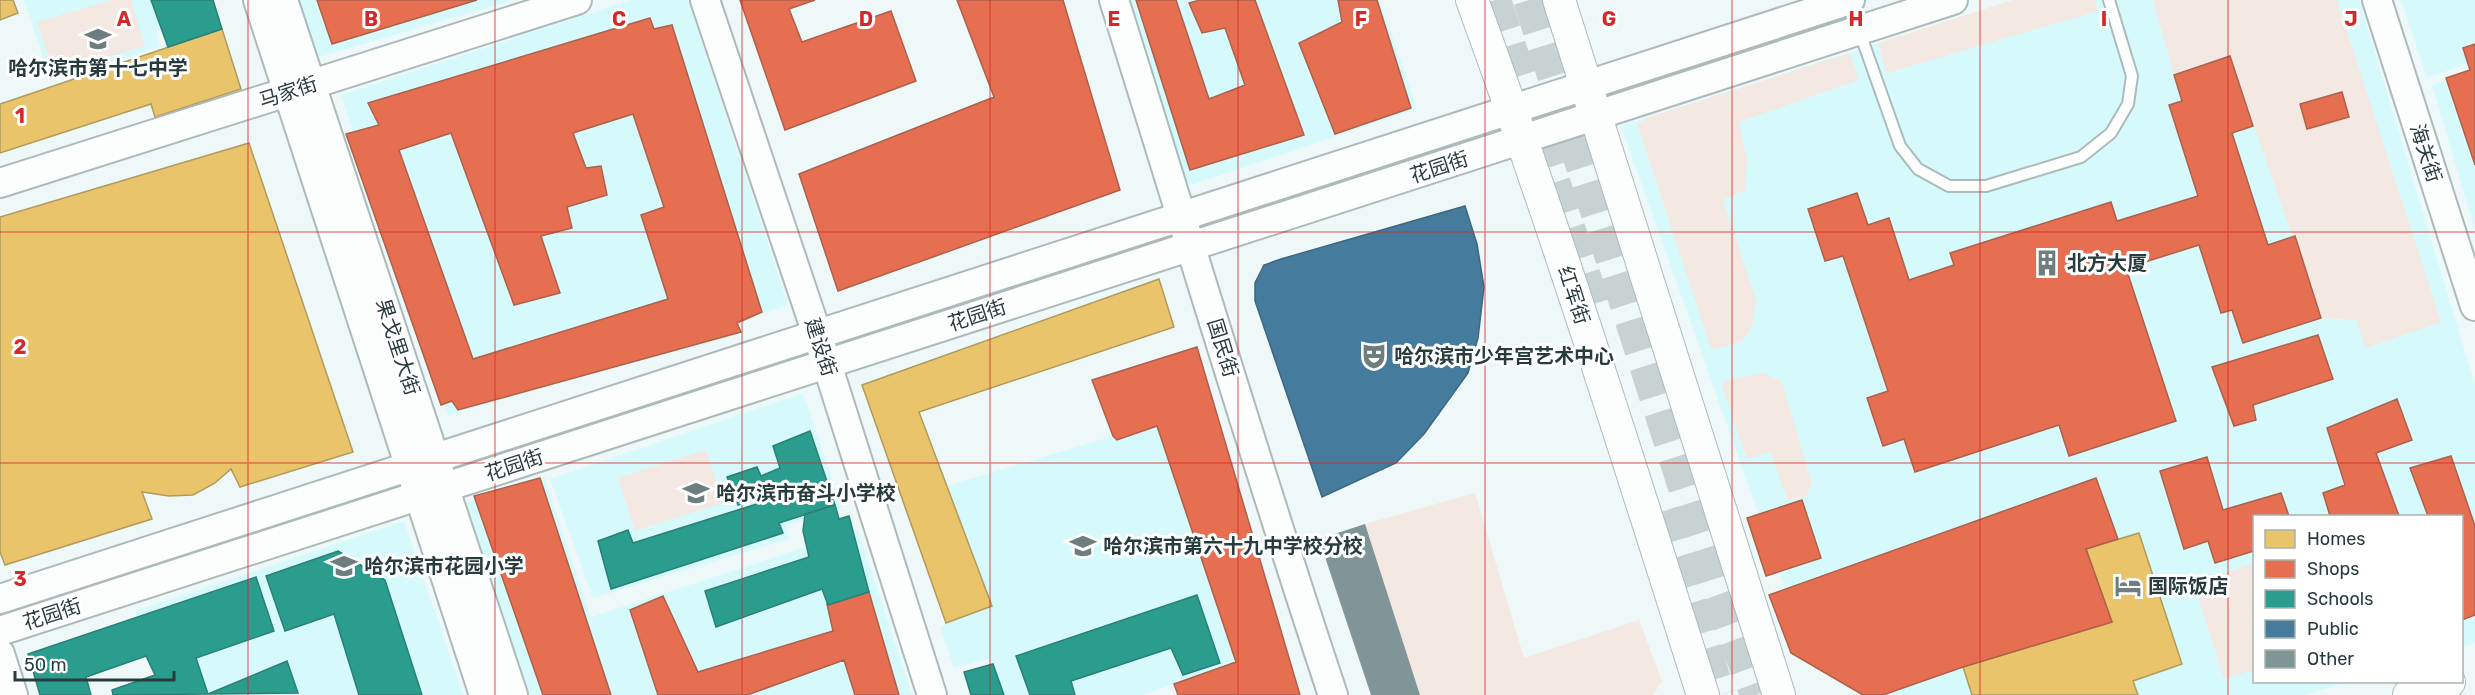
<svg xmlns="http://www.w3.org/2000/svg" width="2475" height="695" viewBox="0 0 2475 695" font-family="Rubik,'Noto Sans SC',sans-serif">
<style>
.built{fill:#d6fafb}
.green{fill:#f4e8e3}
.homes{fill:#e9c46a;stroke:#af9b5c;stroke-width:1.5}
.shops{fill:#e76f51;stroke:#ae604b;stroke-width:1.5;fill-rule:evenodd}
.schools{fill:#2a9d8f;stroke:#2a8076;stroke-width:1.5}
.public{fill:#457b9d;stroke:#3d6880;stroke-width:1.5}
.building{fill:#809596}
.lines{fill:none;stroke-linecap:round;stroke-linejoin:round}
.primary-tunnel{stroke:#c7d2d3;stroke-width:32;stroke-dasharray:32 16;stroke-linecap:butt}
.lane-casing{stroke:#adbaba;stroke-width:14}
.secondary-casing{stroke:#adbaba;stroke-width:32}
.primary-casing{stroke:#adbaba;stroke-width:34}
.lane{stroke:#fcfefe;stroke-width:10}
.secondary{stroke:#fcfefe;stroke-width:28}
.primary{stroke:#fcfefe;stroke-width:32}
.grid{fill:none;stroke:#d62828;stroke-width:1.5;stroke-opacity:0.55}
.labels{text-anchor:middle;stroke-width:6;stroke-linejoin:round;paint-order:stroke}
.poi-label{font-size:20px;font-weight:bold;fill:#293c3d;stroke:#fff;text-anchor:start}
.street-label{font-size:20px;fill:#293c3d;stroke:#fff}
.grid-label{font-size:20px;text-anchor:middle;font-weight:bold;fill:#d62828;stroke:#fff;stroke-width:6;stroke-linejoin:round;paint-order:stroke}
</style>
<rect width="100%" height="100%" fill="#eef8f9"/>
<path class="built" d="M24,0H214L217,10L156,31L160,47L51,81Z
M299,0H514L319,57Z
M631,0H688L788,305L448,416L341,95Z
M1130,0H1380L1417,109L1188,186Z
M2013,0H2359L2475,385V643L2462,647V516H2254V682H2348L2305,695H1864L1812,665L1621,126Z
M2401,0H2475V61L2427,78Z
M2475,70V230L2432,85Z
M803,393L842,508L786,526L789,539L593,598L550,479Z
M1157,426L1236,662L1143,695H1004L991,658L954,668L940,627L992,605L947,486L1113,436L1117,440L1126,438Z
M544,477L591,617L858,530L912,695H528L465,503Z
M404,521L463,695H163L135,611Z"/>
<path class="green" d="M111,0H131L145,46L54,73L37,22Z
M2013,0H2095L2098,11L1887,73L1878,43Z
M2153,0H2337L2441,322L2366,348L2356,320L2321,318L2230,57L2174,75Z
M1850,53L1859,80L1739,122L1747,160L1745,190L1723,200L1756,300L1752,328L1742,341L1717,349L1711,348L1637,124L1652,116Z
M1764,373L1782,382L1812,484L1806,496L1788,501L1770,452L1747,459L1722,385L1725,381Z
M706,450L723,503L635,531L618,478Z
M1475,493L1524,658L1639,620L1662,681L1653,695H1420L1365,524Z
M2254,563V670L2224,679L2194,584Z"/>
<path class="homes" d="M0,0H13L18,13L0,20Z
M222,29L241,89L155,117L151,104L0,153V104Z
M249,143L353,452L240,487L231,469L215,483L193,495L169,496L142,492L152,519L5,565L0,552V217Z
M1159,279L1174,327L919,412L992,606L946,623L862,385Z
M2139,533L2182,664L2133,681L2138,695H1972L1963,667L2112,622L2086,549Z"/>
<path class="shops" d="M317,0H477L332,44Z
M740,0H815L789,9L802,42L891,11L916,81L785,130Z
M957,0H1063L1120,190L838,291L799,174L994,97Z
M1136,0H1176L1209,99L1245,85L1225,28L1202,33L1189,3L1200,0H1255L1304,135L1190,170Z
M1338,0H1377L1411,108L1335,134L1299,43L1342,22Z
M650,18L654,29L672,25L762,312L737,323L741,332L458,410L452,401L441,405L346,134L379,125L368,103ZM633,114L664,207L641,215L668,299L473,359L399,150L451,133L514,305L560,293L541,236L572,228L567,207L607,195L601,166L586,168L573,133Z
M2475,44V165L2446,78L2470,70L2463,48Z
M2230,56L2253,126L2232,133L2268,245L2295,236L2321,318L2243,343L2232,310L2221,313L2199,245L2126,268L2176,421L2069,456L2059,425L1915,472L1904,439L1883,446L1867,398L1888,391L1843,256L1825,261L1808,209L1857,193L1868,225L1889,218L1909,280L1954,265L1950,253L2111,202L2117,221L2198,196L2169,105L2182,101L2174,75Z
M2342,92L2349,117L2307,129L2300,104Z
M2318,335L2333,379L2253,405L2256,420L2234,426L2212,367Z
M1197,347L1300,695H1178L1174,684L1236,662L1157,426L1117,440L1113,436L1092,380Z
M2397,399L2412,440L2376,453L2399,516H2330L2323,493L2345,485L2327,428Z
M2451,456L2475,526V615L2462,620V516H2428L2410,468Z
M2207,457L2223,510L2281,493L2289,516H2254V551L2215,563L2208,541L2184,549L2160,471Z
M540,478L611,695H543L474,496Z
M2096,478L2118,539L2086,549L2112,622L1963,667L1883,695H1863L1791,653L1769,595Z
M1802,500L1821,558L1766,576L1747,518Z
M869,592L899,695H855L844,660L747,695H658L630,610L663,596L698,672L833,631L827,604Z"/>
<path class="schools" d="M151,0H213L222,29L168,47Z
M810,431L835,505L779,523L783,533L611,589L598,541L628,530L633,543L763,502L762,497L738,505L727,477L757,467L761,476L780,468L773,446Z
M835,505L839,519L849,516L869,592L828,605L822,589L716,627L705,591L809,557L803,531L805,514Z
M338,551L385,580L422,695H359L334,614L285,631L266,576Z
M256,577L274,631L196,658L208,694L287,661L298,693L113,695L112,690L155,675L146,656L86,677L91,695H40L28,654Z
M1197,595L1220,663L1183,675L1171,648L1071,681L1075,695H1030L1016,656Z
M993,664L1004,695H971L964,672Z"/>
<path class="public" d="M1465,206L1477,244L1484,287L1478,338L1468,373L1424,434L1396,463L1322,497L1255,301V283L1264,265L1281,259Z"/>
<path class="building" d="M1365,524L1420,695H1371L1319,539Z"/>
<g class="lines">
<path class="primary-tunnel" d="M1495,0L1594,304
M1529,0L1717,591L1756,695
M1661,512L1720,695"/>
<g class="lane-casing">
<path id="lane" d="M1860,33L1900,146L1918,169L1949,186H1986L2081,157L2111,133L2128,104L2132,76L2109,0"/>
</g>
<g class="secondary-casing">
<path id="secondary" d="M258,0L484,695
M283,0L513,695
M705,0L827,364L932,695
M1114,0C1187,232 1256,465 1333,695
M2377,0L2475,306
M0,183L577,0
M0,599L1850,0
M0,631L1953,0
M0,654L13,695"/>
</g>
<g class="primary-casing">
<path id="primary" d="M1472,0C1556,229 1629,462 1703,695
M1559,0L1779,695
M2409,695L2449,682"/>
</g>
<use href="#lane" class="lane"/>
<use href="#secondary" class="secondary"/>
<use href="#primary" class="primary"/>
</g>
<path class="grid" d="M248,0V695M495,0V695M742,0V695M990,0V695M1238,0V695M1485,0V695M1732,0V695M1980,0V695M2228,0V695M0,232H2475M0,463H2475"/>
<defs>
<g id="school-bare" transform="scale(2.07)"><path d="M0-5L7-2L0 1L-7-2ZM-4 1L0 2.5L4 1V4Q0 6-4 4Z" fill="#6e7e7f" stroke="#fff" stroke-width="2.5" paint-order="stroke"/></g>
<g id="building-bare" transform="scale(2.07)"><path d="M-4-6H4V6H1V3H-1V6H-4ZM-2.5-4.3h1.7v1.8h-1.7ZM.8-4.3h1.7v1.8H.8ZM-2.5-1h1.7V.8h-1.7ZM.8-1h1.7V.8H.8Z" fill="#6e7e7f" stroke="#fff" stroke-width="2.5" paint-order="stroke"/></g>
<g id="theatre-bare" transform="scale(2.07)"><path d="M-5-5.5Q0-4 5-5.5V0Q5 5 0 6Q-5 5-5 0ZM-3.3-2.5H-1v1.5H-3.3ZM1-2.5H3.3v1.5H1ZM-2.8 1Q0 5.5 2.8 1Z" fill="#6e7e7f" stroke="#fff" stroke-width="2.5" paint-order="stroke"/></g>
<g id="hotel-bare" transform="scale(2.07)"><path d="M-6-4.5h1.5V1H6V5H4.5V3h-9V5H-6ZM-4 0a1.8 1.8 0 1 1 3.6 0ZM.5 0V-2.5h3Q6-2.5 6 0Z" fill="#6e7e7f" stroke="#fff" stroke-width="2.5" paint-order="stroke"/></g>
</defs>
<g fill-rule="evenodd">
<use href="#school-bare" x="98" y="39"/>
<use href="#building-bare" x="2047" y="263"/>
<use href="#theatre-bare" x="1374" y="356"/>
<use href="#school-bare" x="696" y="493"/>
<use href="#school-bare" x="1083" y="546"/>
<use href="#school-bare" x="344" y="566"/>
<use href="#hotel-bare" x="2128" y="586"/>
</g>
<g class="labels">
<g class="poi-label">
<text x="98" y="75" text-anchor="middle">哈尔滨市第十七中学</text>
<text x="2067" y="270">北方大厦</text>
<text x="1394" y="363">哈尔滨市少年宫艺术中心</text>
<text x="716" y="500">哈尔滨市奋斗小学校</text>
<text x="1103" y="553">哈尔滨市第六十九中学校分校</text>
<text x="364" y="573">哈尔滨市花园小学</text>
<text x="2148" y="593">国际饭店</text>
</g>
<g class="street-label">
<text transform="translate(288 92) rotate(-18)" y="7">马家街</text>
<text transform="translate(2426 153) rotate(72)" y="7">海关街</text>
<text transform="translate(1439 167) rotate(-18)" y="7">花园街</text>
<text transform="translate(1574 295) rotate(72)" y="7">红军街</text>
<text transform="translate(977 315) rotate(-18)" y="7">花园街</text>
<text transform="translate(398 347) rotate(72)" y="7">果戈里大街</text>
<text transform="translate(821 347) rotate(72)" y="7">建设街</text>
<text transform="translate(1223 348) rotate(73)" y="7">国民街</text>
<text transform="translate(514 465) rotate(-18)" y="7">花园街</text>
<text transform="translate(52 614) rotate(-18)" y="7">花园街</text>
</g>
</g>
<g class="grid-label">
<text x="124" y="26">A</text>
<text x="371" y="26">B</text>
<text x="619" y="26">C</text>
<text x="866" y="26">D</text>
<text x="1114" y="26">E</text>
<text x="1361" y="26">F</text>
<text x="1609" y="26">G</text>
<text x="1856" y="26">H</text>
<text x="2104" y="26">I</text>
<text x="2351" y="26">J</text>
<text x="20" y="123">1</text>
<text x="20" y="354">2</text>
<text x="20" y="586">3</text>
</g>
<rect x="2253" y="515" width="210" height="168" fill="#ffffff" stroke="#a9b1b1" stroke-width="1.5"/>
<rect x="2265" y="530" width="30" height="18" fill="#e9c46a" stroke="#a9b1b1" stroke-width="1.5"/>
<text x="2307" y="545" font-size="18" fill="#293c3d">Homes</text>
<rect x="2265" y="560" width="30" height="18" fill="#e76f51" stroke="#a9b1b1" stroke-width="1.5"/>
<text x="2307" y="575" font-size="18" fill="#293c3d">Shops</text>
<rect x="2265" y="590" width="30" height="18" fill="#2a9d8f" stroke="#a9b1b1" stroke-width="1.5"/>
<text x="2307" y="605" font-size="18" fill="#293c3d">Schools</text>
<rect x="2265" y="620" width="30" height="18" fill="#457b9d" stroke="#a9b1b1" stroke-width="1.5"/>
<text x="2307" y="635" font-size="18" fill="#293c3d">Public</text>
<rect x="2265" y="650" width="30" height="18" fill="#809596" stroke="#a9b1b1" stroke-width="1.5"/>
<text x="2307" y="665" font-size="18" fill="#293c3d">Other</text>
<path d="M15 671v9h159v-9" fill="none" stroke="#293c3d" stroke-width="3"/>
<text x="24" y="671" font-size="18" fill="#293c3d" stroke="#ffffff" stroke-width="4.5" paint-order="stroke">50 m</text>
</svg>
